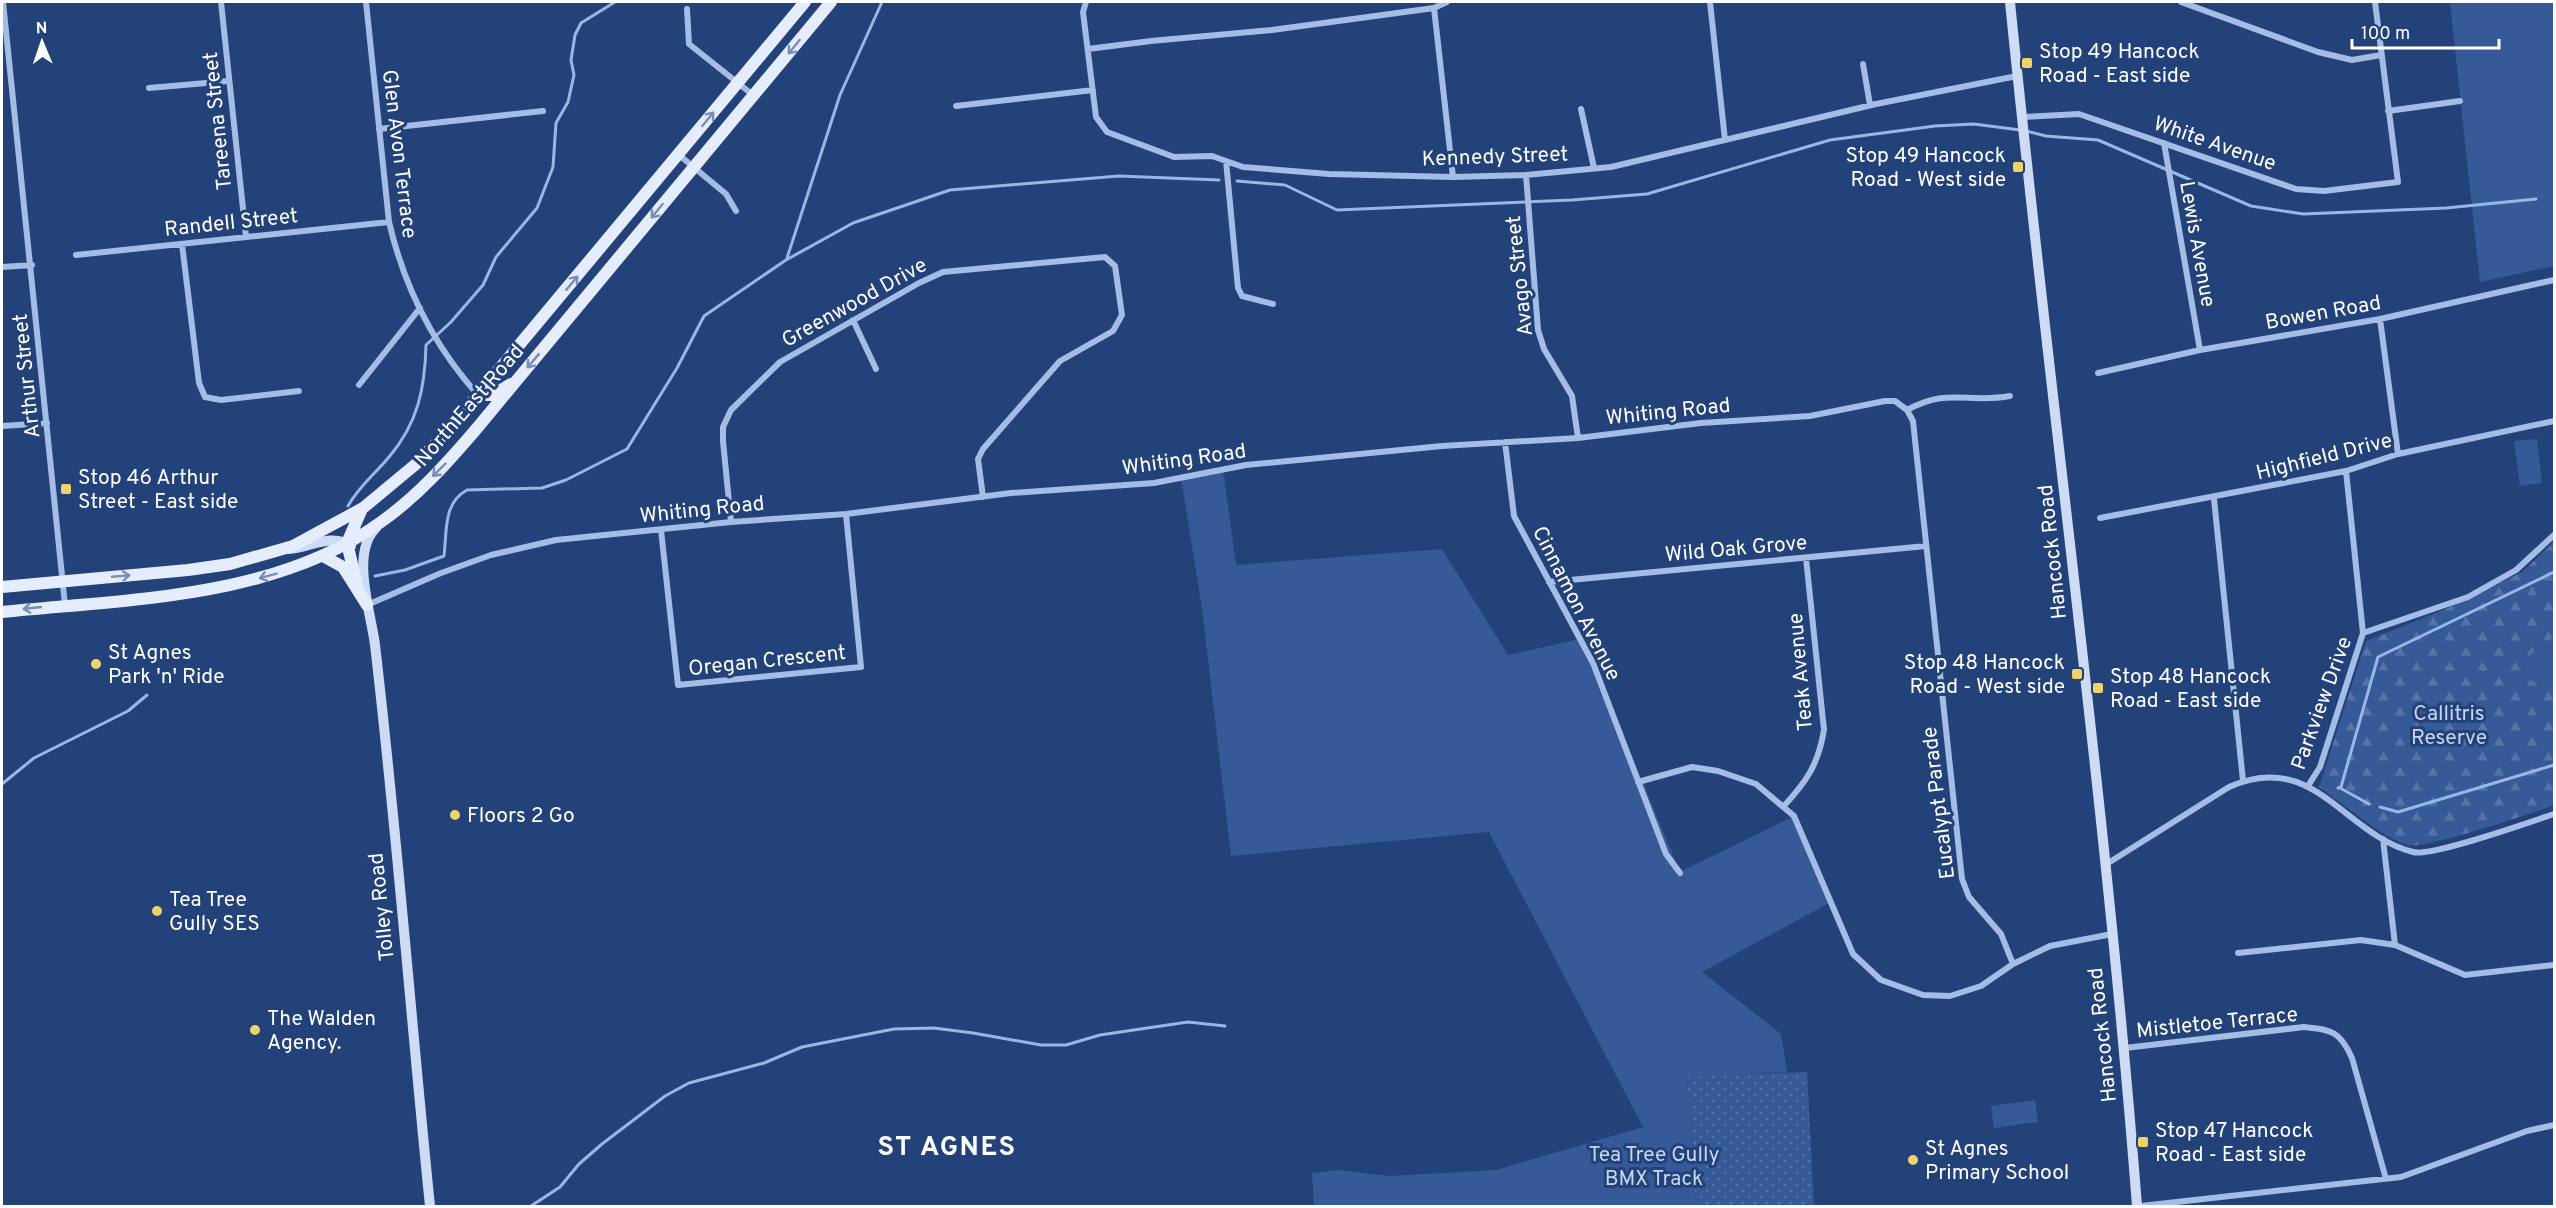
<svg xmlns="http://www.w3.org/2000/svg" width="2556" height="1208" viewBox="0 0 2556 1208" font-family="Overpass,sans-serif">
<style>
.grass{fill:url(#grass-dots)}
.forest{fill:url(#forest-firs)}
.park{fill:#365a97}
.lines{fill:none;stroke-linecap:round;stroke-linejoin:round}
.stream{stroke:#99b6e5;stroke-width:3}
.street{stroke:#a5bce4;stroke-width:6}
.secondary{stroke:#cedbf4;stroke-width:10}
.primary{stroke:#e5ecfc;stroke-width:12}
.oneway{stroke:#7a8eb4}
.poi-dot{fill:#efd368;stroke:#234279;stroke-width:2}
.labels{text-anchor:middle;stroke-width:6;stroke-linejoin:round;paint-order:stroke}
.poi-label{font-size:21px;fill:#fff;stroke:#234279;text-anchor:start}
.street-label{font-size:21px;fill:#fff;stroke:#234279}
.park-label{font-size:21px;fill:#c8d8f3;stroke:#234279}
.district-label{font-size:27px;font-weight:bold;letter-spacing:1.5px;fill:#fff;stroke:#234279}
</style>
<defs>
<pattern id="grass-dots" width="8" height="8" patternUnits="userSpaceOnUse" patternTransform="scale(1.5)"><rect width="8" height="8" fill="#365a97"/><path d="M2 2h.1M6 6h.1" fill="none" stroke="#5473a7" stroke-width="1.8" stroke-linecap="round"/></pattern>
<pattern id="forest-firs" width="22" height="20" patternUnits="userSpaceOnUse" patternTransform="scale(1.5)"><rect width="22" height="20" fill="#365a97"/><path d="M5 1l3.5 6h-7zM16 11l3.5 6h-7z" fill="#5473a7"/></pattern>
</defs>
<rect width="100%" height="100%" fill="#234279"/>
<path class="grass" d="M1807,1072L1814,1206H1696L1687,1076Z"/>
<path class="forest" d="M2554,542V805C2534,813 2422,850 2408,845C2378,835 2345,805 2319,787L2366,641L2441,611L2522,572Z"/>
<path class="park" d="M2450,2H2554V266L2480,282Z
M2537,439L2542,483L2520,486L2514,441Z
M1223,470L1236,565L1442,549L1508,655L1580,639L1593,663L1680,872L1794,816L1831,902L1702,972L1781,1034L1787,1072L1687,1077L1696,1206H1314L1312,1173L1338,1170L1389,1176L1496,1170L1643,1127L1489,832L1231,856L1202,608L1181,478Z
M2554,638V691L2528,679L2522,666L2539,644Z
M2035,1100L2038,1122L1994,1128L1991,1106Z"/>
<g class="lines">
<path class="stream" d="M2026,131L2046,136L2098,140L2251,206L2303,214L2446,208L2536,199
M1237,181L1285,185L1337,210L1572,200L1647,194L1830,140L1935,126L1974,124L2020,130
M787,258L840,95L882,2
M348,506C359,486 375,474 389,457C418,423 425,388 426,345L451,322L483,285L496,257L537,208L553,167L556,123L568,102L574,75L571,60L575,35L581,23L615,2
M375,576L405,570L444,556C447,531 443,503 467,490L542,488L566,480L627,449L677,368L704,316L786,260L853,223L950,190L1119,176L1219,180
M2,784L34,758L128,711L147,695
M2338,788L2341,787L2378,657L2554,572
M2340,788L2369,804
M2380,807L2398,812L2554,765
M531,1206L560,1187L579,1164L602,1144L665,1096L689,1083L764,1063L802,1047L894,1029L934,1028L973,1033L1041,1045H1066L1100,1035L1188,1022L1225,1026"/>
<path class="street" d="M3,2L65,605
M221,2L246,237
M366,2L389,222C404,286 434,346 478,395
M1086,2L1083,12L1096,117L1107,132L1174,157L1212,156L1243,167L1329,174L1453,177L1526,175L1611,167L1876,104L2017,76
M1710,2L1725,140
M2181,2L2318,52L2352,60L2381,55
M1434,8L1453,177
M687,9L689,44L753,95
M1088,49L1151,41L1272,30L1434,8L1447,2
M1863,64L1870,105
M149,88L229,81
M956,106L1093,90
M1581,109L1594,168
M2388,111L2460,101
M2023,117L2079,114L2296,189L2324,191L2398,182L2375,2
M379,129L543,111
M2164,143L2200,350
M679,155L726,194L736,211
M1226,161L1238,288L1242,296L1273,304
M1526,175L1538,330L1544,349L1572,396L1578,438
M182,244L199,383L205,397L221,400L299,391
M76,255L389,222
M2,267L32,265
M2380,319L2398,454
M853,320L876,369
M2098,373L2200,350L2380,319L2554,280
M359,385L420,308
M1907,410L1913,421L1962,879L1969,897L2001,934L2013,964
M2,426L47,423
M1505,442L1514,516L1593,663L1666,854L1680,873
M2346,471L2363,633
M2214,499L2243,781
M2100,518L2346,471L2398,454L2554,421
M731,522L723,441V427L731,410L780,362L919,283L943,272L1105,257L1115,266L1122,315L1113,331L1060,361L983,449L978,459L983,497
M661,530L678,685L861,667L846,514
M1549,582L1926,546
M367,605L441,573L491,555L556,540L731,522L846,514L1011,493L1154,483L1246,465L1442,446L1578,438L1701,423L1810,416L1885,401H1895L1907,410C1949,387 1967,404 2010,396
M1638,782L1692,767L1718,771L1756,784L1794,816L1853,954L1881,980L1923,995L1950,996L1981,986L2013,964L2050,946L2112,934
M2308,786L2320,767L2363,633L2468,597L2516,570L2554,535
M1783,807C1807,781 1818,765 1824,730L1806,558
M2383,839L2395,945
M2105,865L2229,787C2314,749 2343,834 2413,852C2431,857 2530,822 2554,814
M2238,953L2361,940L2395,945L2465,975L2554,965
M2125,1048L2304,1027C2332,1030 2340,1031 2352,1058L2386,1179
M2141,1206L2401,1177L2527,1131L2554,1125"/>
<path class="secondary" d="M2010,2C2050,403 2106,804 2137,1206
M376,528C350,553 371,612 375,645C397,832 411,1020 430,1206
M289,549C310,547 332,533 351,546"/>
<path class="primary" d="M478,395H491L511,384
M323,556L343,567L367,605
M2,587L188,570L230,564L293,546L363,508L416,464L450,428L805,2
M358,589L347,543L361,511
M2,612C127,599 275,599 381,522C418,496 449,461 478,427L831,2"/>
</g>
<defs><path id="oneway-shaft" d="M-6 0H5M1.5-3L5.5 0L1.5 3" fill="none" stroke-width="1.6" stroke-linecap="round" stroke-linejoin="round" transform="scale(1.5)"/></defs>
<g class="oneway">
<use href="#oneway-shaft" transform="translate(794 47) rotate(129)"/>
<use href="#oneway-shaft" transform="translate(708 119) rotate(-51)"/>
<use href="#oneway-shaft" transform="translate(657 211) rotate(129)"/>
<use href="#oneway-shaft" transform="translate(572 283) rotate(-50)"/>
<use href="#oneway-shaft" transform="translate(533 361) rotate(130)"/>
<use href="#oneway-shaft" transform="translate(439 470) rotate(135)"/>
<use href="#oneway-shaft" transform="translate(121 576) rotate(-5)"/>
<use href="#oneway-shaft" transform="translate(268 576) rotate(165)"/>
<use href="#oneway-shaft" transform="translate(32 608) rotate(174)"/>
</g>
<g class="poi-dot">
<rect x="2021" y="57" width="12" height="12" rx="3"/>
<rect x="2012" y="161" width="12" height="12" rx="3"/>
<rect x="60" y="483" width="12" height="12" rx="3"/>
<circle cx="96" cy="664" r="6"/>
<rect x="2071" y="668" width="12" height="12" rx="3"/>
<rect x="2092" y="682" width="12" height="12" rx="3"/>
<circle cx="455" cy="815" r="6"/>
<circle cx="157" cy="911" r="6"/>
<circle cx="255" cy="1030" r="6"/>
<rect x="2137" y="1136" width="12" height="12" rx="3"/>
<circle cx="1913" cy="1160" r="6"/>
</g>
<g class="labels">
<g class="poi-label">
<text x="2039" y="58">Stop 49 Hancock<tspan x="2039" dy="24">Road - East side</tspan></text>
<text x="2006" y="162" text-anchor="end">Stop 49 Hancock<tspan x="2006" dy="24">Road - West side</tspan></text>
<text x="78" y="484">Stop 46 Arthur<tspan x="78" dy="24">Street - East side</tspan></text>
<text x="108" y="659">St Agnes<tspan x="108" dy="24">Park 'n' Ride</tspan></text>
<text x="2065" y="669" text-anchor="end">Stop 48 Hancock<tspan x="2065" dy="24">Road - West side</tspan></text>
<text x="2110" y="683">Stop 48 Hancock<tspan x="2110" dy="24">Road - East side</tspan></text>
<text x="467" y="822">Floors 2 Go</text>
<text x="169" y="906">Tea Tree<tspan x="169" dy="24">Gully SES</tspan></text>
<text x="267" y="1025">The Walden<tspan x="267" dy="24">Agency.</tspan></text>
<text x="2155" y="1137">Stop 47 Hancock<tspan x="2155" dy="24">Road - East side</tspan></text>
<text x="1925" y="1155">St Agnes<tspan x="1925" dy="24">Primary School</tspan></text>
</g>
<g class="street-label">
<text transform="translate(217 121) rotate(-96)" y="7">Tareena Street</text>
<text transform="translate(2215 143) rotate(19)" y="7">White Avenue</text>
<text transform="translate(400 154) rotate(83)" y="7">Glen Avon Terrace</text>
<text transform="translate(1495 156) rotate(-2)" y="7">Kennedy Street</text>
<text transform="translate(231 222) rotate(-6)" y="7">Randell Street</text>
<text transform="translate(2198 244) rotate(80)" y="7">Lewis Avenue</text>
<text transform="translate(1519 276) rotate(-96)" y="7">Avago Street</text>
<text transform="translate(854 302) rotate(-29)" y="7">Greenwood Drive</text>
<text transform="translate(2323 312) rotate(-10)" y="7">Bowen Road</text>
<text transform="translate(26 376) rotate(-96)" y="7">Arthur Street</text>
<text transform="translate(469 405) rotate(-49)" y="7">North East Road</text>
<text transform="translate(1668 411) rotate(-6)" y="7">Whiting Road</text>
<text transform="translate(2324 456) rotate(-14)" y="7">Highfield Drive</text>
<text transform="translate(1184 459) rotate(-8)" y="7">Whiting Road</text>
<text transform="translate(702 509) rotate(-6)" y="7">Whiting Road</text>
<text transform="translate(1736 548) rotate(-5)" y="7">Wild Oak Grove</text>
<text transform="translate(2052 552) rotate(-96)" y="7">Hancock Road</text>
<text transform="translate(1577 603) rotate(63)" y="7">Cinnamon Avenue</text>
<text transform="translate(767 660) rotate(-6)" y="7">Oregan Crescent</text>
<text transform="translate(1800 672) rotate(-95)" y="7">Teak Avenue</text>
<text transform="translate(2321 703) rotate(-70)" y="7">Parkview Drive</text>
<text transform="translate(1938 803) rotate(-97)" y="7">Eucalypt Parade</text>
<text transform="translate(381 907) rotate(-96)" y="7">Tolley Road</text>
<text transform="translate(2217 1022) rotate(-6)" y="7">Mistletoe Terrace</text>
<text transform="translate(2102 1035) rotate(-96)" y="7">Hancock Road</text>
</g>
<g class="park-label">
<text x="2449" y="720">Callitris<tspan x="2449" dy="24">Reserve</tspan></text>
<text x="1654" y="1161">Tea Tree Gully<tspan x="1654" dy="24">BMX Track</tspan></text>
</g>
<g class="district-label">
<text x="947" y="1155">ST AGNES</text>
</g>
</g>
<rect width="2556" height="1208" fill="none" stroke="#ffffff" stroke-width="6"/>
<g transform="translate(42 42) rotate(358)" stroke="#234279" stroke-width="4.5" paint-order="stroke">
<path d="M0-4.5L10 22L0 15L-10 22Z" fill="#ffffff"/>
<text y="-9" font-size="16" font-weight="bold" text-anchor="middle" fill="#ffffff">N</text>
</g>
<path d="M2352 39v9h147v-9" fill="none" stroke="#ffffff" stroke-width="3"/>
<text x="2361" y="39" font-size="18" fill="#ffffff" stroke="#234279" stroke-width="4.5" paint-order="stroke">100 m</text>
</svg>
